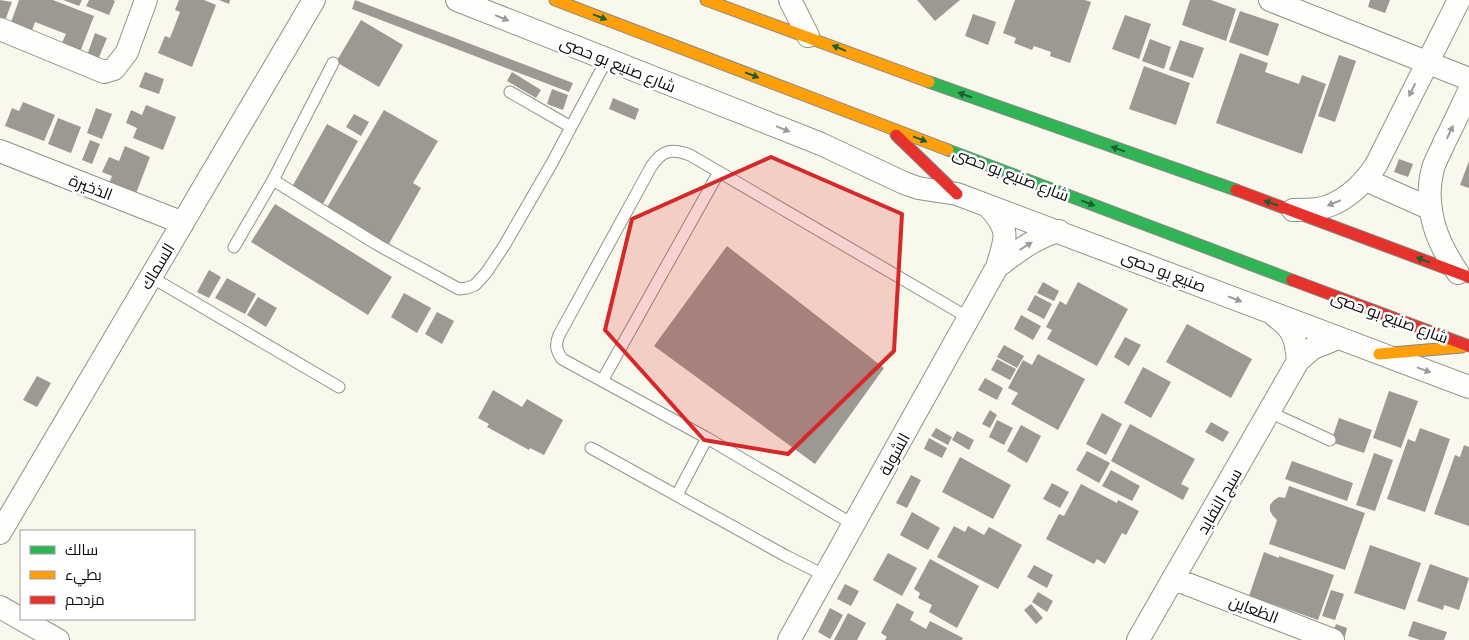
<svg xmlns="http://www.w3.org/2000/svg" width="1469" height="640" viewBox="0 0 1469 640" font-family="'IBM Plex Serif',Cairo,serif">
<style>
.building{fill:#9c9993}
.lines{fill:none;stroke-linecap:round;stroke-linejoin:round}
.lane-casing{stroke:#92918c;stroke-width:13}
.street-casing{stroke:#92918c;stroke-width:24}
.fast-casing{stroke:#888883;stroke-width:13}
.slow-casing{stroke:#888883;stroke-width:13}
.jam-casing{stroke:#888883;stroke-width:13}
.lane{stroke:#fefefc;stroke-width:11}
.street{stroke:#fefefc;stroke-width:22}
.fast{stroke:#30b455;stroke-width:11}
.slow{stroke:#ff9f0a;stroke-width:11}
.jam{stroke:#e5322d;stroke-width:11}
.oneway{fill:#1d5f30}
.oneway2{fill:#9c9c9b}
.marked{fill:#d62828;fill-opacity:0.2;stroke:#d62828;stroke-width:4;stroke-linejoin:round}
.labels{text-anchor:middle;stroke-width:5;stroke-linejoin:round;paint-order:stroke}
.street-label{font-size:16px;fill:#0a0a0a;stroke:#fff}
</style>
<rect width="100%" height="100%" fill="#f9f8ed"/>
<path class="building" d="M0,0L12,2L3,26L0,25Z
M19,0H53L94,16L80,52L61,45L66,34L35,22L31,33L10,25Z
M63,0H82L79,6Z
M89,0H113L115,1L109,15L86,6Z
M179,0H204L216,5L192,67L158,53L165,36L170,38L180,12L175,10Z
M219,0H230L229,4Z
M355,0L573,83L569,92L352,9Z
M917,0H960L935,21Z
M1015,0H1085L1091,2L1070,63L1050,56L1051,52L1034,46L1032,50L1014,43L1016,38L1003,33Z
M1190,0H1211L1236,9L1226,41L1182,25Z
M1370,0H1390L1385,13L1368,7Z
M1240,11L1279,24L1268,56L1229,42Z
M973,14L996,22L988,45L965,36Z
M1125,15L1151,24L1139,59L1112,49Z
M361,20L403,45L379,87L336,62Z
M95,33L107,38L97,62L86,58Z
M1150,39L1171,47L1164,69L1142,61Z
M1180,40L1204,48L1193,78L1169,70Z
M1240,53L1268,63L1265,72L1299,84L1302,75L1326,84L1302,154L1216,123Z
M1339,55L1356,61L1335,122L1318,116Z
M1144,66L1190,83L1176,125L1129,109Z
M145,72L164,79L159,94L139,87Z
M512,72L541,90L536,98L507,81Z
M552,89L568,95L563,110L547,104Z
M613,98L639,109L635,120L609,109Z
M23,102L55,115L44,141L5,126L12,108L19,111Z
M146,105L176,117L163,150L133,138L137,128L126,123L131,110L142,115Z
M96,108L112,114L102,139L87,133Z
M384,110L438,141L413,183L421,188L387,247L325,211Z
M354,114L369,122L361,136L346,127Z
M58,118L81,127L71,153L48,144Z
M327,124L358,141L323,204L292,187Z
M90,140L100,144L92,164L82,160Z
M125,146L150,157L135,196L108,186L112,176L102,172L109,157L119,161Z
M1399,159L1413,164L1408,177L1394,172Z
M1469,161V188L1460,185Z
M275,204L392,277L368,315L251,242Z
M727,246L884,368L815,464L654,346Z
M209,270L221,277L209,298L197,292Z
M227,278L256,294L245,314L215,298Z
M1043,282L1059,291L1054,301L1037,293Z
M1078,282L1128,309L1097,366L1047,339L1052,330L1046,327L1060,301L1066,305Z
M404,293L431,308L417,333L391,317Z
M1035,295L1052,304L1044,319L1027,310Z
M258,297L277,308L266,327L247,315Z
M437,312L454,321L442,344L425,334Z
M1021,315L1041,326L1033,340L1014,329Z
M1187,324L1252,359L1231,398L1166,362Z
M1125,337L1141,345L1129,366L1114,357Z
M1004,345L1024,356L1017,368L997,357Z
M1038,354L1085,379L1058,430L1011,404L1018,393L1008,388L1023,360L1032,365Z
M997,359L1016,369L1010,380L991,370Z
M1143,367L1171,382L1151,418L1124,403Z
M37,376L51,383L37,407L23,400Z
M985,378L1003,388L997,400L978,390Z
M493,390L522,407L527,399L563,420L544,455L530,448L529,450L487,427L489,424L478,418Z
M1389,391L1418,401L1401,448L1373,438Z
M990,410L997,415L990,428L982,424Z
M1102,413L1122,424L1106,455L1086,444Z
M1339,418L1372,430L1364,453L1331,442Z
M997,420L1013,428L1004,445L989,437Z
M1211,422L1229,432L1223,442L1205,432Z
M1130,424L1195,459L1181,484L1189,488L1183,500L1111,461Z
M1021,425L1041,436L1027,463L1007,451Z
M936,428L952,437L948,445L931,436Z
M1420,428L1450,439L1425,512L1387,499L1408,439L1415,442Z
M957,431L974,440L969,450L952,440Z
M929,438L947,448L942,458L924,449Z
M1464,445L1469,447V526L1434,514L1455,455L1460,457Z
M1087,451L1110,463L1099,483L1076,470Z
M1374,453L1393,460L1375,511L1356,505Z
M960,457L1011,485L993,519L942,492Z
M1292,461L1353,483L1347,501L1285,479Z
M1111,470L1140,486L1132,501L1102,486Z
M911,475L921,480L907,508L896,503Z
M1052,483L1069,492L1060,508L1043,499Z
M1081,484L1117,503L1118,500L1139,511L1126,535L1122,533L1105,564L1097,559L1094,564L1046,539L1059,514L1064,516Z
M1289,486L1365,513L1345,570L1269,544L1277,520L1273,516L1270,511V505L1274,500L1279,497L1285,498Z
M912,512L940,528L928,550L900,535Z
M954,526L965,532L968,526L984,535L989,527L1022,545L998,589L937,557Z
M1370,545L1421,563L1405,610L1354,593Z
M1264,552L1279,558V556L1334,575L1318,620L1249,596Z
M888,553L917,568L902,596L873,580Z
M930,559L979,586L957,628L929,612L932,605L918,598L920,593L914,589Z
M1430,564L1469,578L1459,610L1444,605L1443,610L1417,601Z
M1034,565L1053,575L1047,588L1027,577Z
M845,584L859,591L851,606L837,599Z
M1331,590L1344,594L1335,620L1322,616Z
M1038,592L1053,601L1047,612L1032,602Z
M897,603L914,612L910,620L926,629L930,621L963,638L962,640H885L887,637L881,633Z
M1031,604L1043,618L1036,624L1024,610Z
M830,608L843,615L830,639L818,632Z
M848,613L866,623L857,640H834Z
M1413,621L1447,632L1444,640H1420L1408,636Z
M1336,624L1347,628L1344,640L1331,637Z"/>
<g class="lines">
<g class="lane-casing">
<path id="lane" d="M333,63L273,180L378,245L459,289L467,288L475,285L486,273L504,246L552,163L607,59
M510,92L571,127
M234,247L273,180
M151,277L339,387
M602,381L719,172
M1269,412L1330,440
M591,448L786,556L826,576
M677,495L707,438
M854,525L707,438L562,359C556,350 555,345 559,335L651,167C662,150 671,148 690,155L969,318"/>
</g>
<g class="street-casing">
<path id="street" d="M457,0L821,144L904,183L918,188L957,194L1469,387
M790,0L808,36
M1270,0L1469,79
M0,29L104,72L114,69L127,52L146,0
M0,151L183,223
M1366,180L1431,209
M1293,210C1301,210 1309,210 1317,209C1342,205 1363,185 1376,165L1459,0
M997,267C1016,253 1035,237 1059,231
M1458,273C1436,241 1423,207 1433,168C1436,159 1441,151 1444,143C1453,126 1461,108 1469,91
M1275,316C1294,329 1296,339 1298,361L1313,348L1338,338
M0,533L314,0
M1174,579L1333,640
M0,607L58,640
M789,640L997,267C1006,237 1011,231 988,206
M1138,640L1298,361"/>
</g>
<g class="fast-casing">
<path id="fast" d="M929,82L1236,190
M948,150L1292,280"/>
</g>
<g class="slow-casing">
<path id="slow" d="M555,0L948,150
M706,0L929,82
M1379,354L1462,347"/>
</g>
<g class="jam-casing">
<path id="jam" d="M896,135L957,194
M1236,190L1469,277
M1292,280L1469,346"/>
</g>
<use href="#lane" class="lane"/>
<use href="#street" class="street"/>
<use href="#fast" class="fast"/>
<use href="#slow" class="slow"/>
<use href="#jam" class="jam"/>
</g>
<defs><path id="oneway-solid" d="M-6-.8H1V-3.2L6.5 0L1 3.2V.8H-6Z" transform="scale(1.25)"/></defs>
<g class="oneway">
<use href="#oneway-solid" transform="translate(600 17) rotate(21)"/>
<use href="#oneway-solid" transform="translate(839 48) rotate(-158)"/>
<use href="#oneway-solid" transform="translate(752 75) rotate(21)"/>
<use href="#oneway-solid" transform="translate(965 95) rotate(-161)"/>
<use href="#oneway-solid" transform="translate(920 139) rotate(21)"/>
<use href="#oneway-solid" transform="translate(1118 149) rotate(-161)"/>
<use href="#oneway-solid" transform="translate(1088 203) rotate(21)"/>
<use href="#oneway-solid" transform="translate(1271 203) rotate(-161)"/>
<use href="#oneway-solid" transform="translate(1423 260) rotate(-159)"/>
</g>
<g class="oneway2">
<use href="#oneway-solid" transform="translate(502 18) rotate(22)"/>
<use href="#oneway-solid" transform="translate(1412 90) rotate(116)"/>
<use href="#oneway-solid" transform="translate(783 129) rotate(22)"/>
<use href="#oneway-solid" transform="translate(1450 132) rotate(-65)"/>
<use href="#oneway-solid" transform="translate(1334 203) rotate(157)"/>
<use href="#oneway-solid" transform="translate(1026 246) rotate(-31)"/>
<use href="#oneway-solid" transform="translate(1235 299) rotate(21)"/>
<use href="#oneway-solid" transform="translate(1424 370) rotate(20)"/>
</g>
<path class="marked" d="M771,157L902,214L894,351L788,454L704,440L605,330L632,219Z"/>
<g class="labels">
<g class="street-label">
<text transform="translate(618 64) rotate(22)" y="6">شارع صنيع بو حصى</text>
<text transform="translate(1011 174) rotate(21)" y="6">شارع صنيع بو حصى</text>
<text transform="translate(91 187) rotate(21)" y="6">الذخيرة</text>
<text transform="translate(157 266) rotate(-59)" y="6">السماك</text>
<text transform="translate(1164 271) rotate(21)" y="6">صنيع بو حصى</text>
<text transform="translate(1390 317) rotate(20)" y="6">شارع صنيع بو حصى</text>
<text transform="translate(894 454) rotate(-61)" y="6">الشولة</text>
<text transform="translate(1219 501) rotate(-60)" y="6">سيج النفايد</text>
<text transform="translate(1254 609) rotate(21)" y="6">الظعاين</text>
</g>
</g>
<rect x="20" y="530" width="175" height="90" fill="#ffffff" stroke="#9d9d9d"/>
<rect x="30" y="546" width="25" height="8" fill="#30b455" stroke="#9d9d9d"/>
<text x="65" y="555" font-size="15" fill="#0a0a0a">سالك</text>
<rect x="30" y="571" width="25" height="8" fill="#ff9f0a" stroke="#9d9d9d"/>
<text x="65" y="580" font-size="15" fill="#0a0a0a">بطيء</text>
<rect x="30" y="596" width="25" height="8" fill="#e5322d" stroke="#9d9d9d"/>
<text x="65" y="605" font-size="15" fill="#0a0a0a">مزدحم</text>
</svg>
